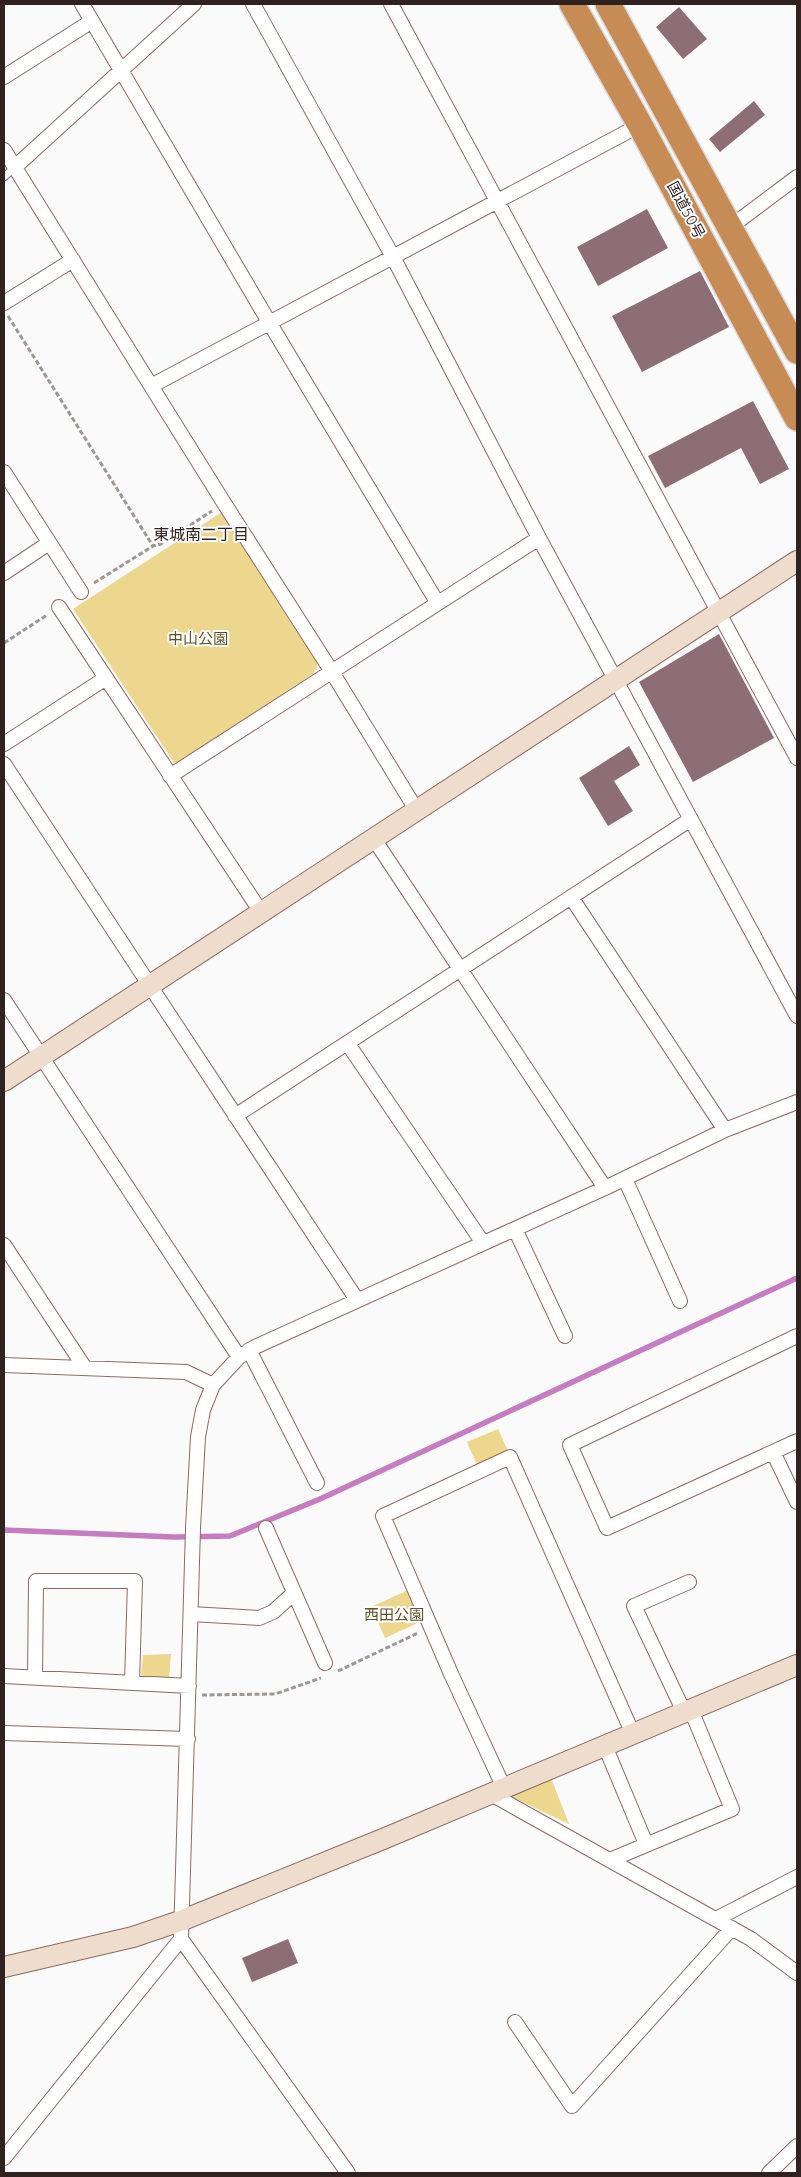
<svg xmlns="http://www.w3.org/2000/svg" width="801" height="2177" viewBox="0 0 801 2177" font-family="Quicksand,'Noto Sans JP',sans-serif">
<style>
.green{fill:#edd78f}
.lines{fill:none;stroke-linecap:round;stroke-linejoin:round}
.stream{stroke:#c57cc1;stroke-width:5.5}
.building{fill:#8d6d76}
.lane-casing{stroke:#8b6b64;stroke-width:9}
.street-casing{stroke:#8b6b64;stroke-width:16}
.secondary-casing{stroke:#8b6b64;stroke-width:22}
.highway-casing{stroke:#dad7d7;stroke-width:28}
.path{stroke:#9e9796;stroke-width:3;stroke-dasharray:5 2.5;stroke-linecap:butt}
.lane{stroke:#fff;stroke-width:7}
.street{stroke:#fff;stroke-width:14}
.secondary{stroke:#eedccc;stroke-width:20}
.highway{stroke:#c78b56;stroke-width:25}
.labels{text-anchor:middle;stroke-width:4;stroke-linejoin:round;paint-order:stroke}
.street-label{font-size:15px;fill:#302220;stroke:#fff}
.park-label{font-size:15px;fill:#5e5127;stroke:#fff}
.neighbourhood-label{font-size:16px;fill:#302220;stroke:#fff}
</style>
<rect width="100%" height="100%" fill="#fafafa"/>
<path class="green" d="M222,512L318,663L314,673L175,764L73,609Z
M498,1429L508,1451L477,1465L467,1442Z
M408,1590L422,1621L385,1638L371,1607Z
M171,1654L169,1679L141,1677L143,1655Z
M551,1778L569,1824L508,1795Z"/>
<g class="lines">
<path class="stream" d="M4,1530L174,1537L230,1536L320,1499L797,1278"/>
</g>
<path class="building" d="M679,7L707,39L683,59L656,27Z
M754,101L765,115L720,152L709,139Z
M647,209L668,248L598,286L577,247Z
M700,271L729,327L642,372L612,316Z
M753,401L789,469L760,484L741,448L665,488L648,456Z
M719,634L774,738L693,782L639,682Z
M629,746L640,765L614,781L633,811L608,826L579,778Z
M288,1939L298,1963L252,1982L242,1958Z"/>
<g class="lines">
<g class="lane-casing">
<path id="lane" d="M4,177L15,167"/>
</g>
<g class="street-casing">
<path id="street" d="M82,4L269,322L437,602
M253,4L393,257L539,538L797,1016
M391,4L797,758
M4,77L92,21
M4,150L224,503L332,672L417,811
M15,167L194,4
M729,228L797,177
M4,303L73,260
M151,386L640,125
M4,472L81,592
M4,573L49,543
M59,607L261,912
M4,744L106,678
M4,764L357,1300
M170,776L539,538
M374,839L605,1188
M571,897L725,1130
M4,1000L239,1357
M348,1044L483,1243
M235,1116L691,819
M625,1179L680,1301
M515,1229L565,1336
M4,1245L85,1368
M797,1336L570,1445L607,1528L797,1441
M249,1350L317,1483
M4,1365L186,1372L213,1385
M773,1452L797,1502
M266,1528L325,1663
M191,1614L259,1618L273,1612L294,1593
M4,1676L189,1686
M35,1678L36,1581H135L132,1683
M684,1712L634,1606L689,1582
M4,1733L188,1739
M605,1746L646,1844
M504,1788L452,1676L383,1516L510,1457L633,1734
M491,1794L751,1939L797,1973
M610,1860L732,1809L691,1710
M716,1919L797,1877
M181,1939L348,2173
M515,2022L572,2106L732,1928
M4,2158L181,1939L193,1528L198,1437L203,1410L213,1385L239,1357L255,1347L605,1188L725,1130L797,1102
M769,2173L797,2146"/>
</g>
<g class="secondary-casing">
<path id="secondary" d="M4,1081L797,561
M4,1967L133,1937L183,1920L383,1839L797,1665"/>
</g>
<g class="highway-casing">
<path id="highway" d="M572,4L640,125L797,418
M608,4L797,351"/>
</g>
<path class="path" d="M8,316L153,546
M94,583L153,546L161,544L212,511
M4,643L47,615
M338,1671L418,1633
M202,1695L275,1694L321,1678"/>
<use href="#lane" class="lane"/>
<use href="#street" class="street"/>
<use href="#secondary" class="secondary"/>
<use href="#highway" class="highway"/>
</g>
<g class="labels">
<g class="street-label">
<text transform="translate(686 210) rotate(62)" y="5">国道50号</text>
</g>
<g class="park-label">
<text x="198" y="644">中山公園</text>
<text x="394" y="1620">西田公園</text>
</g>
<g class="neighbourhood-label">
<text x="201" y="540">東城南二丁目</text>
</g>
</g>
<rect width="801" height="2177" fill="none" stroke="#302220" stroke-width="10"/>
</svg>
